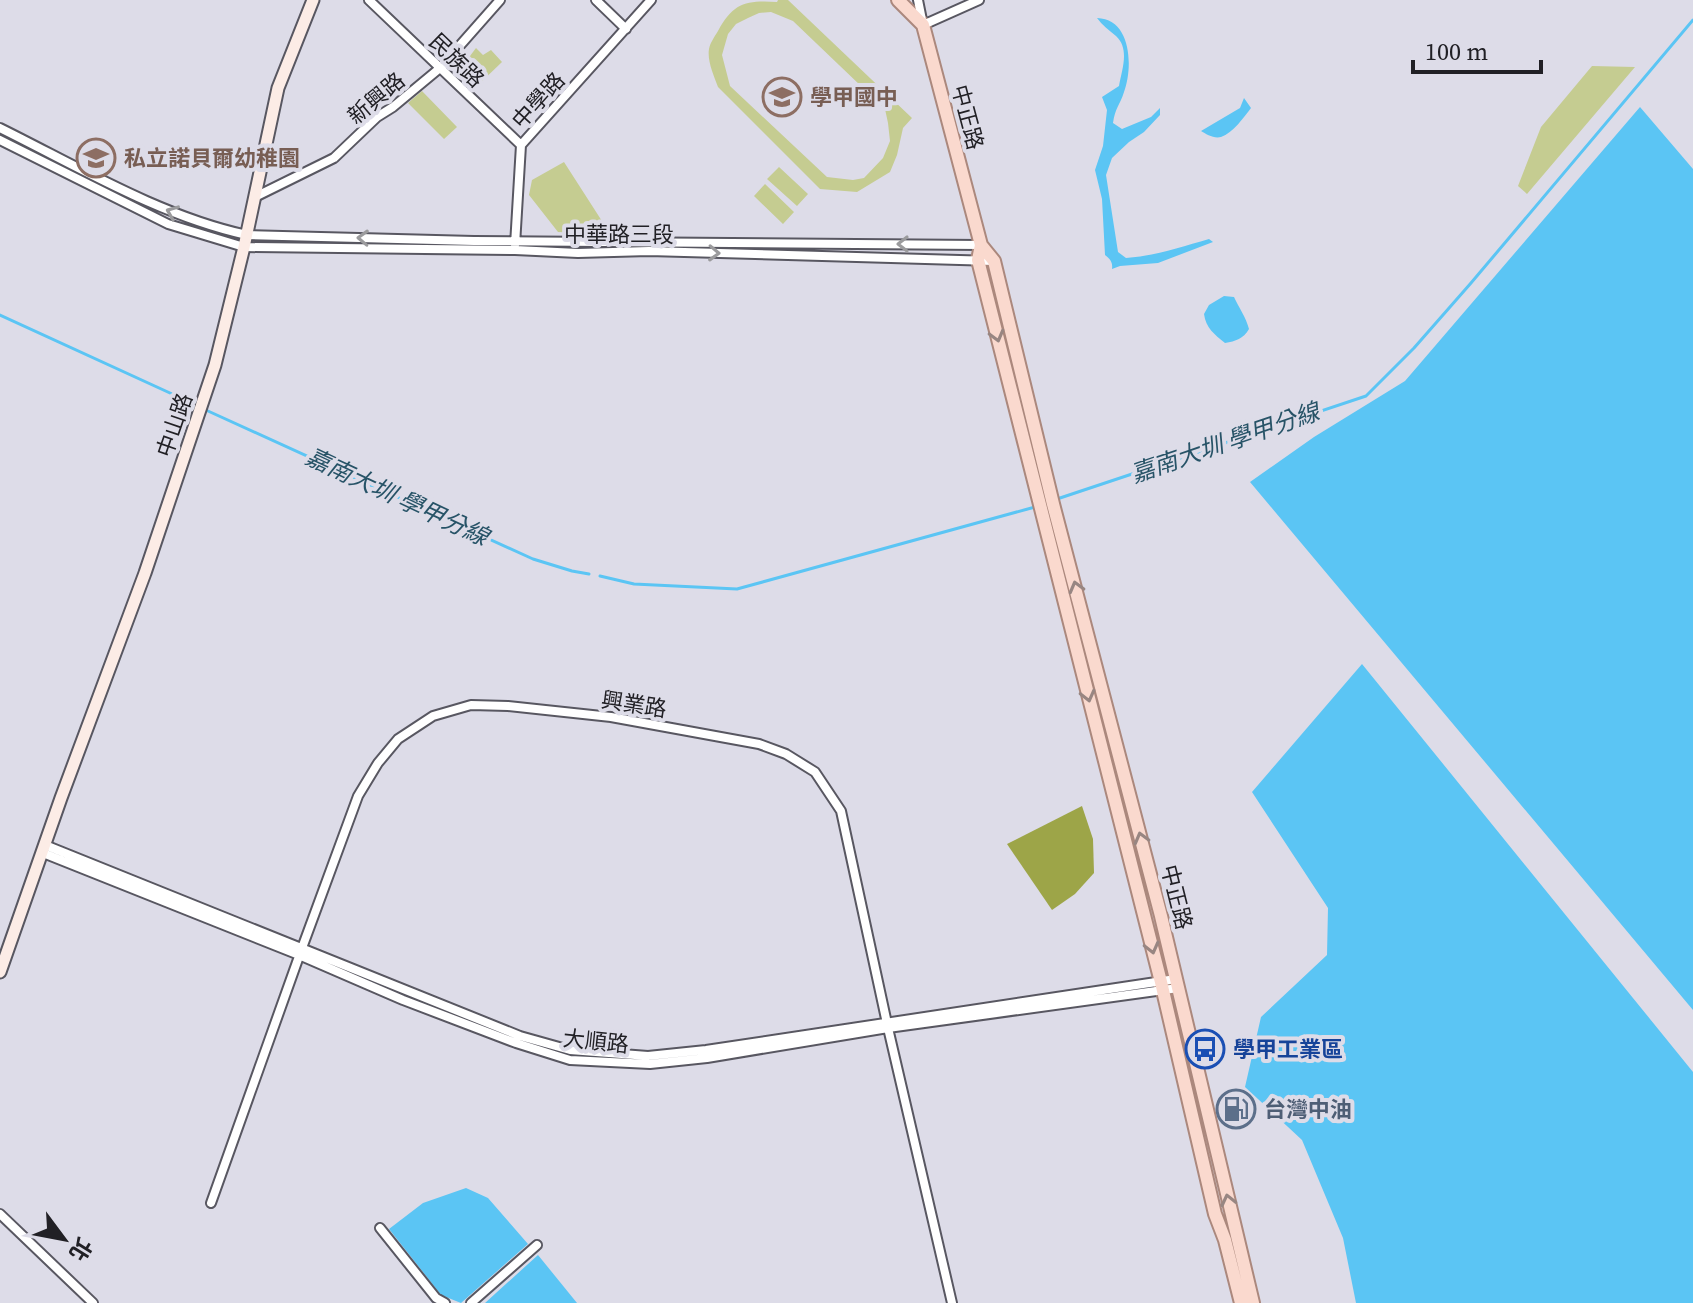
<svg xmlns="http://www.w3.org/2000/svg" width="1693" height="1303" viewBox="0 0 1693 1303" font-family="'Source Serif 4','Noto Sans TC',serif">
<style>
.green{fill:#c5cc91;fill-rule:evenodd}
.forest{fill:#9da548}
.water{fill:#5bc5f4}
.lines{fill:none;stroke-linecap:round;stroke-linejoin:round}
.stream{stroke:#5bc5f4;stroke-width:3}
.minor-casing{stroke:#585761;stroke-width:12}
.secondary-casing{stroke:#585761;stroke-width:15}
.primary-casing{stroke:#ab887d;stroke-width:16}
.minor{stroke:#fff;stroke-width:8}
.secondary{stroke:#fcece6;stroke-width:11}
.primary{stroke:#fad9ce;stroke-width:12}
.oneway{stroke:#9b9b9d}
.oneway2{stroke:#988682}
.labels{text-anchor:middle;stroke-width:8;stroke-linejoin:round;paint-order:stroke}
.street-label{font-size:22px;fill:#212025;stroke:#dddce8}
.education-label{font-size:22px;font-weight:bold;fill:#785e54;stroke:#dddce8;text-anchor:start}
.transit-label{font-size:22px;font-weight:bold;fill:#164399;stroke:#dddce8;text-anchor:start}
.service-label{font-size:22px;font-weight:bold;fill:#4e5e75;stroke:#dddce8;text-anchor:start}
.water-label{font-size:24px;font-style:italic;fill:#275367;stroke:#dddce8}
</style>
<rect width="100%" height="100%" fill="#dddce8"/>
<path class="green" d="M778,0H788L912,118L903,128L897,155L890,172L857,192L820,189L718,87C714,76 707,61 709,49C710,43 715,36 718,31C733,3 746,0 777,2ZM771,12L793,21L885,109L888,123L890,141L883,158L864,178L853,180L827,177L730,86L722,55L728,34L736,24L748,18L759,13Z
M476,48L483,55L491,50L502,62L475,88L450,66L460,51L470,56Z
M1592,66L1635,67L1527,194L1518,186L1541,127Z
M422,91L457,127L444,139L408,103Z
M564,162L609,232L610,234L558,232L529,195L532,180Z
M779,167L808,194L797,206L767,179Z
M765,184L794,212L783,224L754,196Z"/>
<path class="forest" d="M1082,806L1093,839L1094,873L1075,894L1052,910L1007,844Z"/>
<path class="water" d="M1097,18C1132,19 1133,68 1124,92C1120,105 1115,108 1113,123L1122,129L1151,117L1160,108V115L1144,132L1129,142L1112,158L1106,175L1118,252L1126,258C1155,256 1181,247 1209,239L1213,242L1158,263L1120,266L1112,269C1113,262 1110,259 1105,255L1102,199L1095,170L1103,146L1107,110L1102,97L1119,86C1122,69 1130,49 1116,36C1109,30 1102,25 1097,18Z
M1244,98L1251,108C1244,117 1233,133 1221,137C1214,139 1206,134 1201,131L1240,108Z
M1640,107L1693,169V1010L1250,482L1314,437L1405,381Z
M1224,296L1234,297C1239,308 1246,317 1249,329C1243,339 1236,341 1225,343C1214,334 1206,328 1204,314L1209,305Z
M1362,664L1693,1072V1303H1356L1343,1238L1302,1140L1245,1087L1261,1017L1327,955L1328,908L1252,792Z
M466,1188L488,1198L528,1244L461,1303L441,1295L389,1229L423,1203Z
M538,1255L577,1303H485Z"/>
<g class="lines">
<path class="stream" d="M0,315L194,404
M208,411L533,559L572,571L589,574
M1057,499L1366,396L1414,348L1471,283L1693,20
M600,576L634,584L737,589L1035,507"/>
<g class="minor-casing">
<path id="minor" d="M369,0L521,145
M596,0L626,29
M918,0L923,25L979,0
M0,128C79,167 160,216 247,235L474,241L981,245
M0,140L168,224L244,247L515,250L578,253L649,251L994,261
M255,197L334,158L377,117L393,107L440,68L500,0
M515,245L521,145L651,0
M45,845L520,1036L570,1050L648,1056L706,1050L1176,979
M43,853L299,955L403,1000L516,1043L570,1060L650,1064L707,1058L888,1028L1178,988
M211,1203L302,948L358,796L378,763L398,739L433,716L471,705L508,706L611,717L759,744L786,754L815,772L841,811L888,1028L952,1303
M0,1214L93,1303
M380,1228L436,1298L445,1303
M471,1303L537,1245"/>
</g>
<g class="secondary-casing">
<path id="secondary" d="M0,972L61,798L145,573L215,365L244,247L278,88L313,0"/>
</g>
<g class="primary-casing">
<path id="primary" d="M898,0L923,25L981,245L994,261L1053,504L1161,916L1253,1303
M981,245L978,260L1161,982L1215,1214L1225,1240L1241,1303"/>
</g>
<use href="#minor" class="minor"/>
<use href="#secondary" class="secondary"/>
<use href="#primary" class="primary"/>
</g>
<defs><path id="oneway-chevron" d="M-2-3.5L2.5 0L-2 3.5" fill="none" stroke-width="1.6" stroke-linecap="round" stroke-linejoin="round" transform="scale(2)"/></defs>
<g class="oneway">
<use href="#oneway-chevron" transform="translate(172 212) rotate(-158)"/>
<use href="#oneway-chevron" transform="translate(363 238) rotate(-178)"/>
<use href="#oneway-chevron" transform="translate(903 244) rotate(-180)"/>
<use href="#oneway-chevron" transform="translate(714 253) rotate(2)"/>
</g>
<g class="oneway2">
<use href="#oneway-chevron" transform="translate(997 336) rotate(75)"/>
<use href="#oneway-chevron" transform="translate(1076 587) rotate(-105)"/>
<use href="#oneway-chevron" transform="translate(1088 696) rotate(76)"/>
<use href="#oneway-chevron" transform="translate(1141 838) rotate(-105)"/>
<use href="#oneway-chevron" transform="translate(1152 948) rotate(76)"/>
<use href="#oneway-chevron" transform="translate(1228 1200) rotate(-103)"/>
</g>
<defs>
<g id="school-ring" transform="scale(2)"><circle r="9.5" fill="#dddce8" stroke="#8d6e63" stroke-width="1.5"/><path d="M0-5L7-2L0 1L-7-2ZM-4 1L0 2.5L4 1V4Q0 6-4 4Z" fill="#8d6e63"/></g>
<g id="bus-ring" transform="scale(2)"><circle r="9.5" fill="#dddce8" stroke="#1a4fb4" stroke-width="1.5"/><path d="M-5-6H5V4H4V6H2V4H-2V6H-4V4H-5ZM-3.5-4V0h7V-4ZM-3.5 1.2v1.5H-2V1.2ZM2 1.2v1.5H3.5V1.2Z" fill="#1a4fb4"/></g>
<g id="fuel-ring" transform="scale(2)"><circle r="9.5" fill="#dddce8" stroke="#5c6f8a" stroke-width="1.5"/><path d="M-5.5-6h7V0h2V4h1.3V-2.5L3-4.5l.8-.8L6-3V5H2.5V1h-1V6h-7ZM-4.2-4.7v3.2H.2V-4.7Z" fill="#5c6f8a"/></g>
</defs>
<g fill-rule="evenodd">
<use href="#school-ring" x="782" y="97"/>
<use href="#school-ring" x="96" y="158"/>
<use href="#bus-ring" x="1205" y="1049"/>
<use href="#fuel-ring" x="1236" y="1109"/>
</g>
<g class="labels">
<g class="street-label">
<text transform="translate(457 60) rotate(44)" y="8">民族路</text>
<text transform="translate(376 98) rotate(-40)" y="8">新興路</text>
<text transform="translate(538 100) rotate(-48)" y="8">中學路</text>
<text transform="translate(968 117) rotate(75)" y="8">中正路</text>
<text x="619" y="242">中華路三段</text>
<text transform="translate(174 425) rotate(-71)" y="8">中山路</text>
<text transform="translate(634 704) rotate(9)" y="8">興業路</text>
<text transform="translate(1177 897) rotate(76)" y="8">中正路</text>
<text transform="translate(596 1041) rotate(6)" y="8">大順路</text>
</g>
<g class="education-label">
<text x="810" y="105">學甲國中</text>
<text x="124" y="166">私立諾貝爾幼稚園</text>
</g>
<g class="transit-label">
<text x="1233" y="1057">學甲工業區</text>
</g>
<g class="service-label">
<text x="1264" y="1117">台灣中油</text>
</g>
<g class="water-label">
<text transform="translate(1225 443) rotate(-19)" y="8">嘉南大圳 學甲分線</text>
<text transform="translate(397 497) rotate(25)" y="8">嘉南大圳 學甲分線</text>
</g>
</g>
<g transform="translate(64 1239) rotate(122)" stroke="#dddce8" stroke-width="6" paint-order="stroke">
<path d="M0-6L14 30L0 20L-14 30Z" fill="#212025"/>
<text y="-12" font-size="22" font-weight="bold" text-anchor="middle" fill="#212025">北</text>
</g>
<path d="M1413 60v12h128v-12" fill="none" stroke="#212025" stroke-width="4"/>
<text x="1425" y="60" font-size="24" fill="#212025" stroke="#dddce8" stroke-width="6" paint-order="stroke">100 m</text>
</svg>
